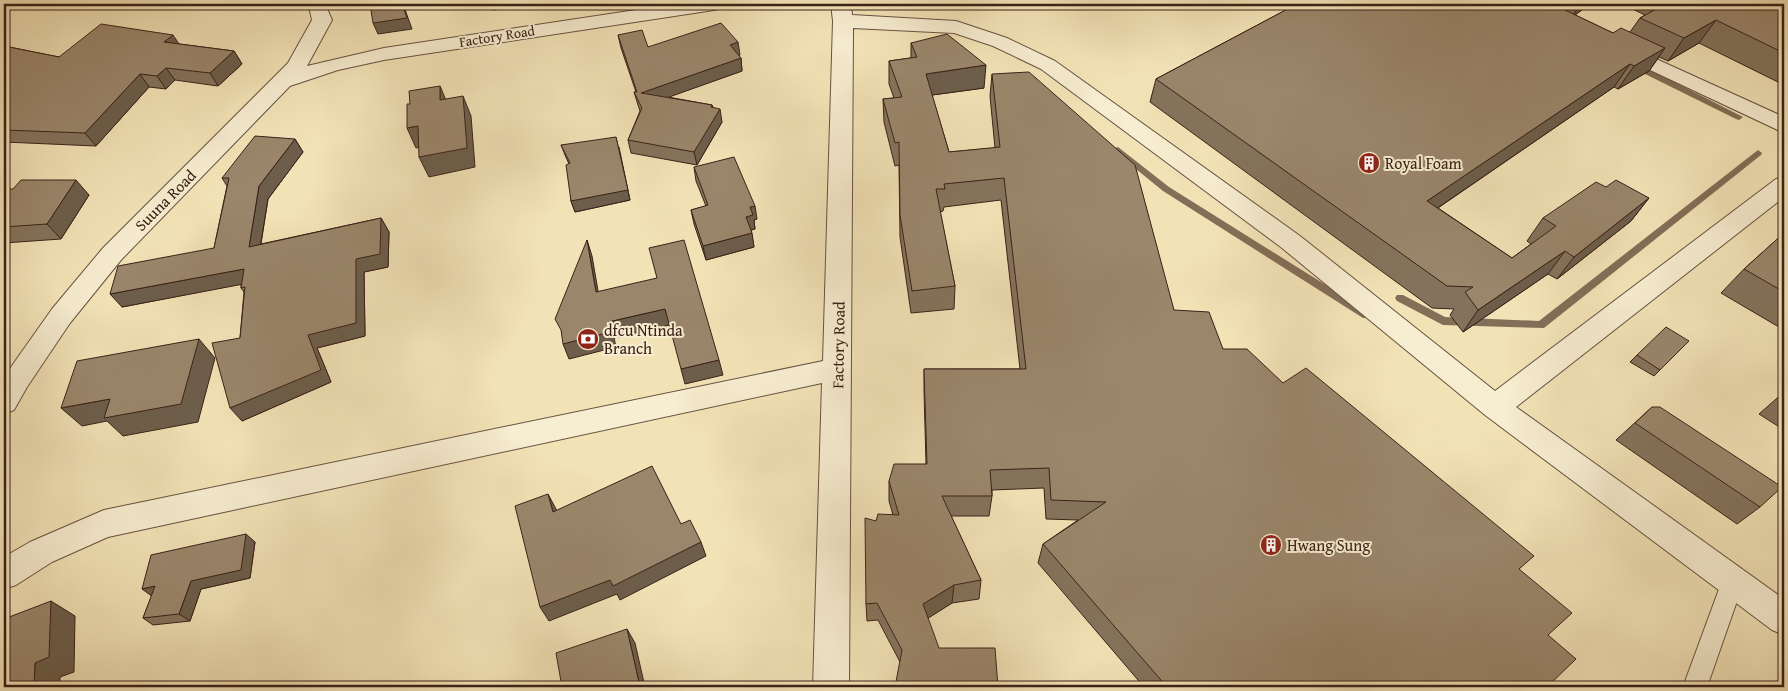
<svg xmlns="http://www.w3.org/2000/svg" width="1788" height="691" viewBox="0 0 1788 691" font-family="'Gentium Book Plus',serif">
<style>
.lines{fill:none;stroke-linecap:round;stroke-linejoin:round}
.stream{fill:#836e57;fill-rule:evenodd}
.lane-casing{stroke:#685240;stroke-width:2}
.street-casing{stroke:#685240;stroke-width:2}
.lane{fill:#f7edd0;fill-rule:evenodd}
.street{fill:#f7edd0;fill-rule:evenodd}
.wall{fill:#84735c;stroke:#3a2118}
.shaded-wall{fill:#6c5e4b;stroke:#3a2118}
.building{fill:#9a866b;stroke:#3a2118}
.labels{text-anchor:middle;stroke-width:4;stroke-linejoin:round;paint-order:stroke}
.far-street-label{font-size:14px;fill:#3a2118;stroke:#f7edd0}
.poi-label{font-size:16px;fill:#3a2118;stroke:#f7edd0;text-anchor:start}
.street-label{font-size:16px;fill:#3a2118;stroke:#f7edd0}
</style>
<rect width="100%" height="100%" fill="#f2e3b7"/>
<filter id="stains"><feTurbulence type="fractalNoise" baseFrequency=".004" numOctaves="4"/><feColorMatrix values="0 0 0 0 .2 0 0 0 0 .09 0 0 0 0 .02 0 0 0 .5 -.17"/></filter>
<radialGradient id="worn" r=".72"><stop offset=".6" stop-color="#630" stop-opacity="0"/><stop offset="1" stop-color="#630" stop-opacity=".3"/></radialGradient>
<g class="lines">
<path class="stream" d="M1633,64H1639L1743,117L1739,120L1736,119L1633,68Z
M1118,147L1169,187L1369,312L1371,315L1369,318H1363L1163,191L1115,152V148Z
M1758,150L1762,153L1761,155L1544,328L1443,325L1397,301L1395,298L1397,295H1403L1445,317L1539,321Z"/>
<g class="lane-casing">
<path id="lane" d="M1733,571L1741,574L1744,581L1707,687H1683L1722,581L1725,574Z"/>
</g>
<g class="street-casing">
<path id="street" d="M305,4H325L332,20L307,66L384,48L676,4H724L721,8L714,10L384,60L338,70L290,86L121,260L70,323L27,387L14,410L4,414V377L52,309L103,248L288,63L312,20L310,11Z
M831,4H851L852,15L956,21L1007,38L1055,61L1300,236L1495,391L1776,179L1784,177V197L1516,407L1784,599V635L1772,630L1485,415L1282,248L1041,69L993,46L954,33L853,28L849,687H813L822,383L108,537L52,562L16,585L4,589V557L30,542L104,510L823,361L833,21Z
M1621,43L1784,117V133L1614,53L1611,49L1614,45Z"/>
</g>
<use href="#lane" class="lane"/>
<use href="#street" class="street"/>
</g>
<path class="wall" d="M1297,4H1590L1575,15L1613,33L1630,32L1640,18L1645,15L1622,4H1784V85L1699,43L1668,61L1659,57L1649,71L1618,89L1614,87L1438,208L1512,258L1531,244L1527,241L1543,218L1606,187L1649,198L1631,221L1557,279L1548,274L1463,332L1450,315L1454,309L1432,308L1150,102L1156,79Z
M618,35L648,47L740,55L739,56L741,58L742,71L668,97L712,105L713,107L722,122L697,165L631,153L628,140L640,111L638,105L634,92H636L621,48Z
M911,43L984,88L932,95L949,152L995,148L990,96L992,74L1174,310L1223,349L1283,383L1519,569L1548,635L1547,687H1144L1038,563L1043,544L1078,520L1046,519L1044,488L992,490V496L989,516H951L981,580L979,599L952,603L928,618L900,662L878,620L867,621L866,604L876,521L893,515L889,501V481L926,464L924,391V369H1020L1001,200L944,207L943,211L940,212L955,286L954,309L911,313L900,237L899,165L895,166L884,122L883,99L894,98L889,84V61L911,58Z
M179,44L234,51L242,64L218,86L175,80L166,89L149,87L96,146L4,142V46L59,57Z
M295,139L303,152L268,199L261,244L381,218L389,232L388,267L364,272L365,336L317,348L331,382L242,421L240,338L244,292L241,288V284L122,307L214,248L227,186L222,178Z
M561,145L619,147L630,200L575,212L571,201L569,164L565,155Z
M694,167L757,219L754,220L755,229L751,230L754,247L706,260L694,224L691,210L706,206L696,181Z
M4,189L89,195L61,239L4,243Z
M1784,233V330L1721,293L1744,269Z
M1689,341L1654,376L1630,362L1637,355Z
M1784,392V430L1759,414Z
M1652,407L1760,507L1737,524L1616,440Z
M255,542L250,578L201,589L190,621L153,625L143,618L152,595Z"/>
<path class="shaded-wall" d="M402,4H403L412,29L378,34L373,23Z
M490,4H518L519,7L493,10Z
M1580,4H1590L1572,17Z
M1716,20L1699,43L1668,61L1684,38Z
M173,35L181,47L164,42Z
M738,42L740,55L732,58L730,45Z
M1665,48L1649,71L1618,89L1634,66Z
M234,51L242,64L218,86L210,73Z
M741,58L742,71L644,106L641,93Z
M1630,64L1614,87L1414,224L1427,201Z
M986,65L984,88L925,96L926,74Z
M166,68L175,80L166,89L157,76Z
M140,74L149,87L96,146L85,133Z
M440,86L448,105L440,100Z
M463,96L471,116L475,167L429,177L419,157Z
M712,105L714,118L720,109L722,122L697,165L694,152Z
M418,126L427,146L416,148L407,128Z
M616,137L630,200L575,212L571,201Z
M295,139L303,152L268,199L258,260L249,247L259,186Z
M76,180L89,195L61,239L47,224Z
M1649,198L1631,221L1557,279L1574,257Z
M755,206L757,219L754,220L755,229L748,231L746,217L750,207Z
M381,218L389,232L388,267L364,272L365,336L317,348L331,382L242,421L230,408L308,335Z
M752,233L754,247L706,260L703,246Z
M587,240L592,256L601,308L596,292Z
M1565,251L1548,274L1463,332L1478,310Z
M244,269L254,282L122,307L110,294Z
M665,309L670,325L614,338L616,347L569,359L563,344L608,322Z
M199,339L215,358L198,422L123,436L107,421L82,426L61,408L110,399Z
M719,360L723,375L685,384L681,369Z
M548,494L556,509L561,527L553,512Z
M246,534L255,542L250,578L201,589L190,621L179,614L191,581Z
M701,542L706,556L620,600L617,594L549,621L540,607Z
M954,585L952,603L922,622L923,604Z
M155,586L153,597L142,589Z
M51,601L75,616L74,672L60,677V687H34L35,663Z
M627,629L635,643L645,687H640Z"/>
<path class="building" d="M370,4H402L407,18L373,23Z
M1297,4H1564L1570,6L1565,10L1613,33L1621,28L1665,48L1634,66L1630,64L1427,201L1512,258L1556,226L1543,218L1596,182L1606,187L1616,180L1649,198L1574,257L1565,251L1478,310L1465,292L1473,287L1447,286L1156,79Z
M1665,4H1784V53L1716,20L1684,38L1640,18Z
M721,23L738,42L730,45L741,58L641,93L712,105L711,107L720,109L694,152L628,140L642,108L634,92H637L618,35L642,30L648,47Z
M101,24L173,35L164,42L234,51L210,73L166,68L157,76L140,74L85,133L4,130V46L59,57Z
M947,34L986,65L926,74L949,152L1000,147L992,74L1029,72L1135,165L1174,310L1209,312L1223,349H1247L1283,383L1306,368L1534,556L1519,569L1572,613L1548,635L1576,659L1547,687H1167L1043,544L1106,502L1051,500L1049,468L990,470L992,496H942L981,580L954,585L923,604L939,648H995L998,687H895L902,650L877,603L866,604L865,518L876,521L878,514L899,515L889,481L894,464H927L924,369H1026L1004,178L944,184L945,189H936L955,286L912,291L900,215L899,142L895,143L883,99L902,97L889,61L917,57L911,43Z
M440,86V100L463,96L467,148L419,157L418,126L407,128V104H410L409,91Z
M255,136L295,139L259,186L249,247L381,218L380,254L356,259V323L308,335L321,370L230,408L212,343L240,338L245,287L241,288L244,269L110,294L118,266L214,248L229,178H222Z
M616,137L628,190L571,201L566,165L570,163L561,145Z
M734,157L755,206L750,207L753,215L746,217L752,233L703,246L691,210L708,205L694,167Z
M21,180H76L47,224L4,227V189H13Z
M1784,233V292L1744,269Z
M587,240L596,292L657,278L649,248L684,240L719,360L681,369L665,309L608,322L610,332L563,344L561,330L555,319Z
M1666,327L1689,341L1660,370L1637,355Z
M199,339L181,404L104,418L110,399L61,408L77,361Z
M1652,407H1660L1782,487L1760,507L1635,423Z
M652,466L681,524L690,520L701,542L613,586L610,580L540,607L515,506L548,494L553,512Z
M246,534L241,570L191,581L179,614L143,618L155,586L142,589L151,555Z
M51,601L49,657L35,663L34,687H4V619Z
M627,629L640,687H562L556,653Z"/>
<defs>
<g id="building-disc" transform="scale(1.125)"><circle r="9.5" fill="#8f2418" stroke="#f7edd0"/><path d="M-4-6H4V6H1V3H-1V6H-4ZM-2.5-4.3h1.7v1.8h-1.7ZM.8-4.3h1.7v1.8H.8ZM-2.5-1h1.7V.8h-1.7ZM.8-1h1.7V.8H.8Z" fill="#fff"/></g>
<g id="bank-disc" transform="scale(1.125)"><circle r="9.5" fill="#8f2418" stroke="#f7edd0"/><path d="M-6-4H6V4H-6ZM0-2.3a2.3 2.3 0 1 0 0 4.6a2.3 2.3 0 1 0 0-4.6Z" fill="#fff"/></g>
</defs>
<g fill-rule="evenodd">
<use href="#building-disc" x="1369" y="163"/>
<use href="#bank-disc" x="588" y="339"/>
<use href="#building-disc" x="1271" y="545"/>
</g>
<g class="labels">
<g class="far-street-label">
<text transform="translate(497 36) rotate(-9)" y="5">Factory Road</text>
</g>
<g class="poi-label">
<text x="1385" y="169">Royal Foam</text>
<text x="604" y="336">dfcu Ntinda<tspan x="604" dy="18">Branch</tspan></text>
<text x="1287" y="551">Hwang Sung</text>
</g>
<g class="street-label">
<text transform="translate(165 200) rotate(-45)" y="6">Suuna Road</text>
<text transform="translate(838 345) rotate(-89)" y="6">Factory Road</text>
</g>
</g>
<rect width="1788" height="691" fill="none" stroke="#f2e3b7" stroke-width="20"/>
<rect x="5" y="5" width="1778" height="681" fill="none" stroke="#3a2118" stroke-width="2.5"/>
<rect x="10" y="10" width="1768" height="671" fill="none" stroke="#3a2118"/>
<rect width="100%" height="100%" filter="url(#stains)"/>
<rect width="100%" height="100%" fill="url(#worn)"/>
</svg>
